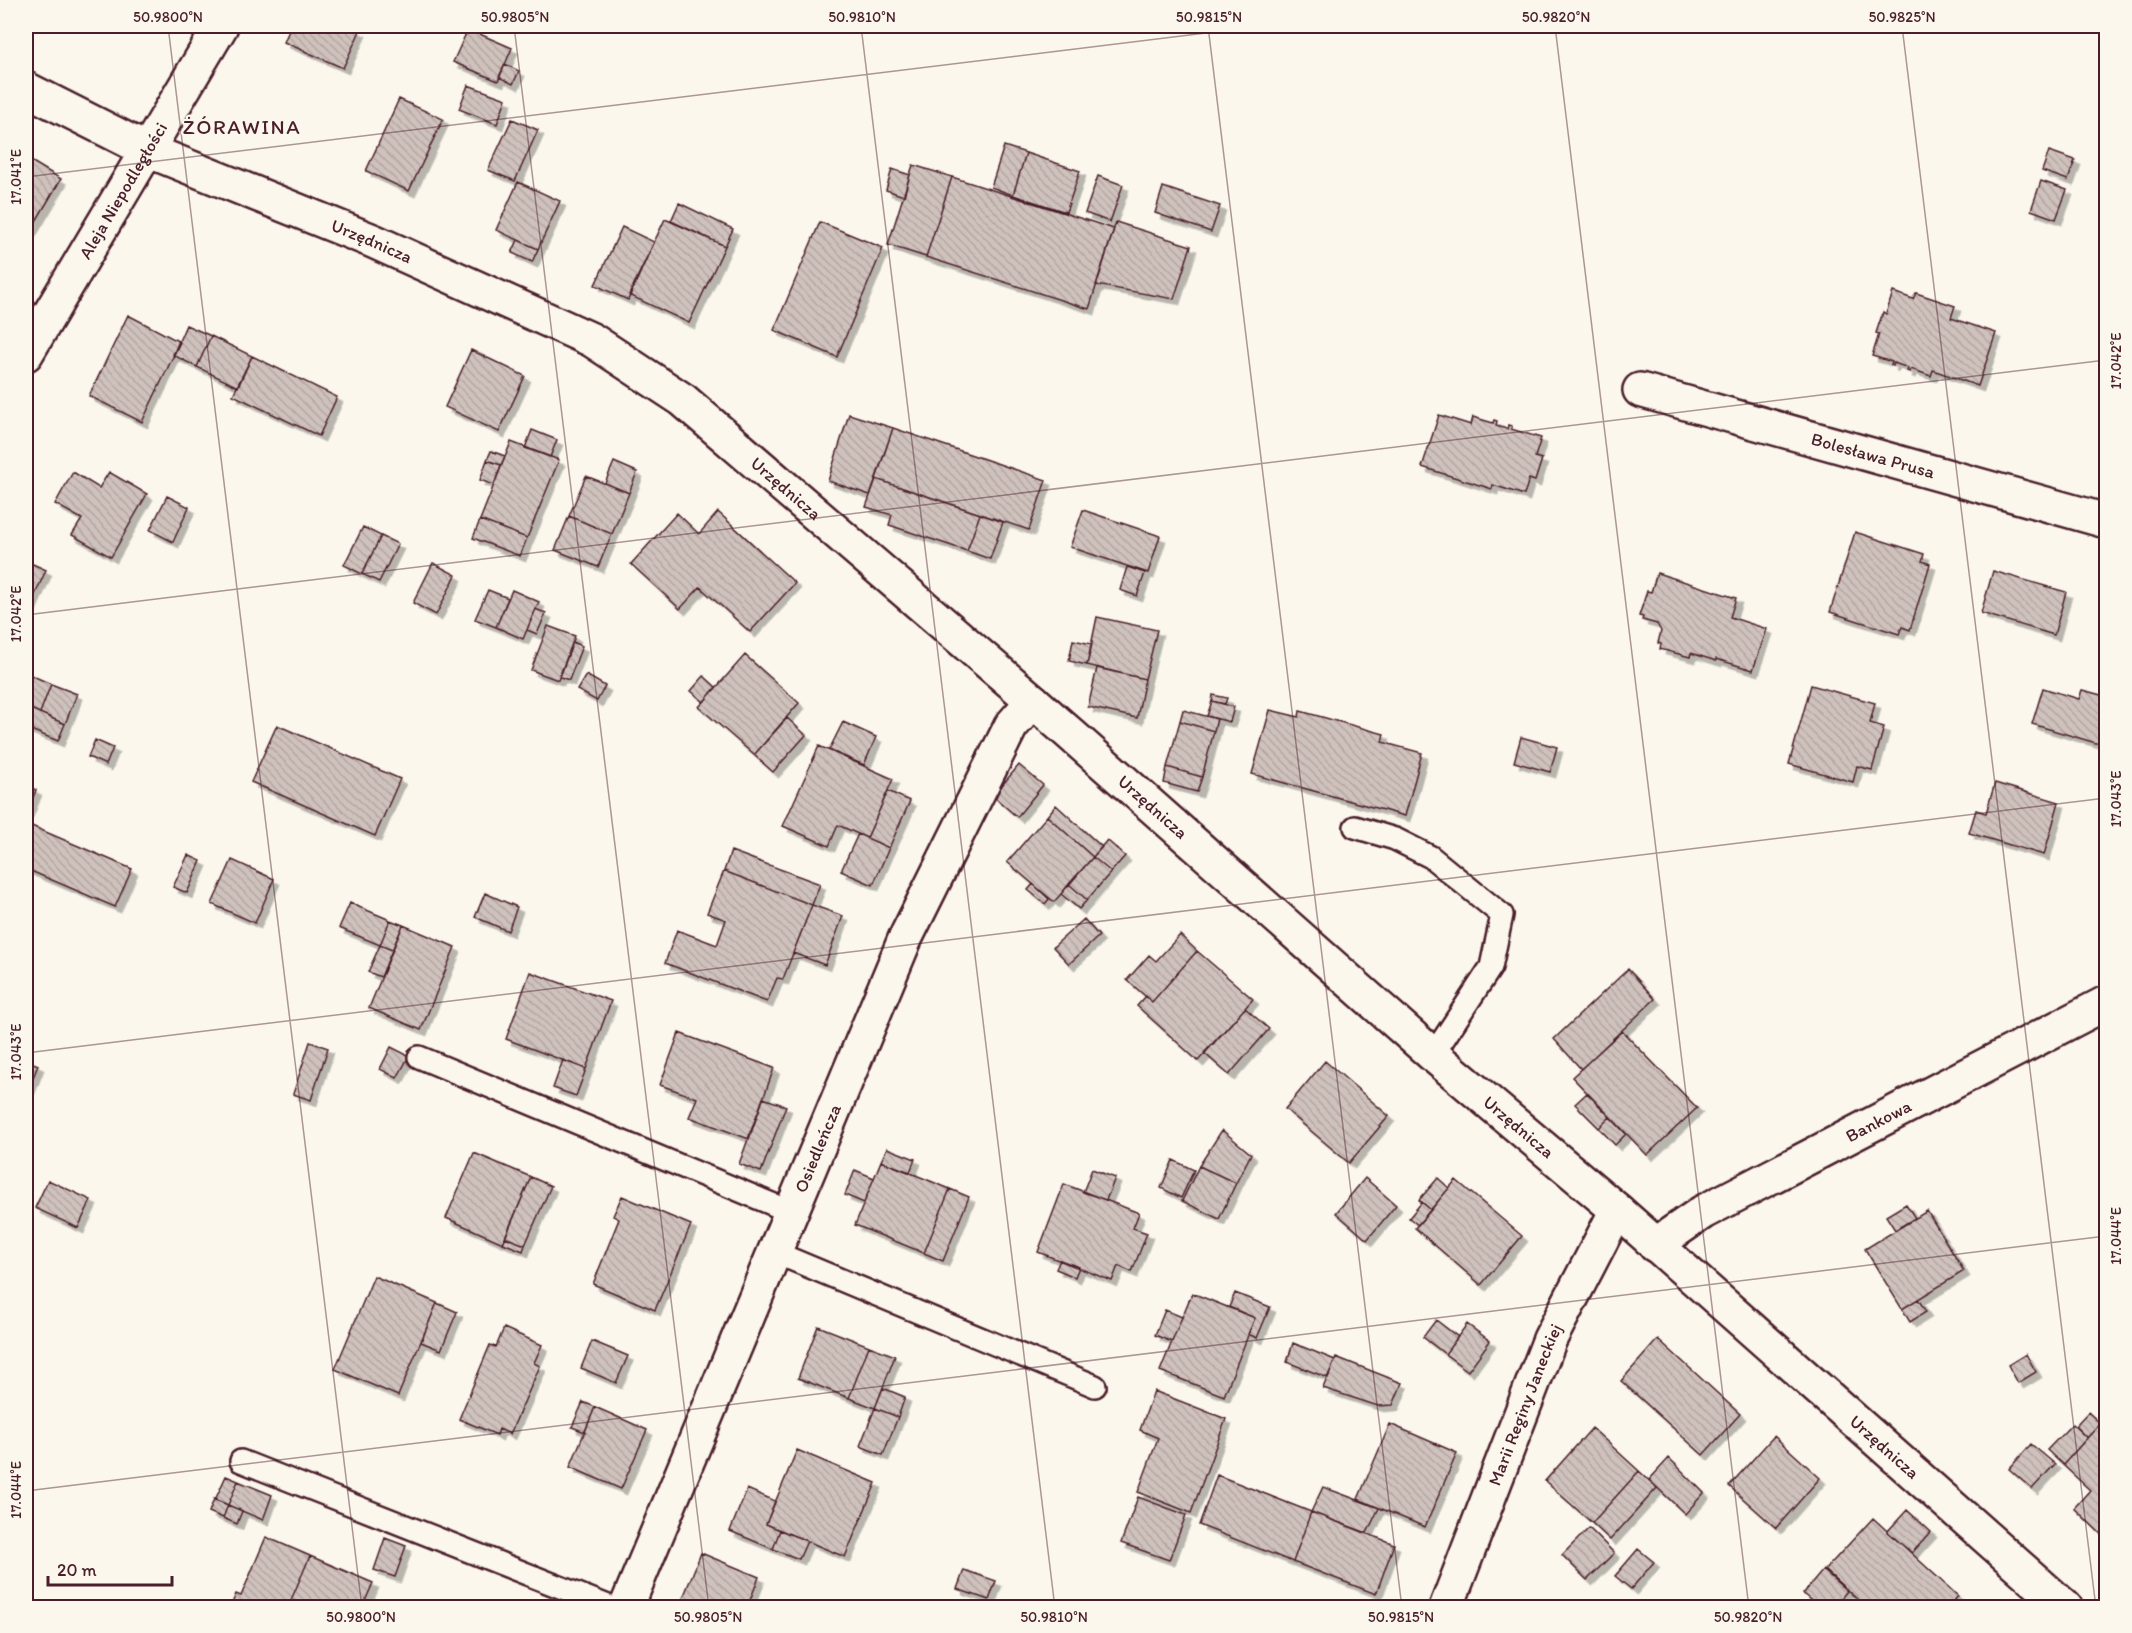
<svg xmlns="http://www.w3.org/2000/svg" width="2132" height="1633" viewBox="0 0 2132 1633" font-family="Itim,sans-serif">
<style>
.building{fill:url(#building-back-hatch);stroke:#4a1f2b;stroke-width:1.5;filter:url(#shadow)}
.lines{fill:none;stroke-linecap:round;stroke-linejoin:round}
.service-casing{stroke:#4a1f2b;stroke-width:26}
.minor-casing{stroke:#4a1f2b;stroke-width:38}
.tertiary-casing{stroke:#4a1f2b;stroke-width:38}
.service{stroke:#fbf7ec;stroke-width:21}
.minor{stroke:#fbf7ec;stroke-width:33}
.tertiary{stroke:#fbf7ec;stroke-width:33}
.ticks{fill:none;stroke:#4a1f2b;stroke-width:1.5;stroke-opacity:0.45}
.labels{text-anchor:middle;stroke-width:4.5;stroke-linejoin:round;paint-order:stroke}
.street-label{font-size:18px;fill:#4a1f2b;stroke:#fbf7ec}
.quarter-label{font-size:21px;letter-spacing:1.5px;fill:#4a1f2b;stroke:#fbf7ec}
.neatline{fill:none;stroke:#4a1f2b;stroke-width:2}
.ticks-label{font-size:15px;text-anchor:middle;fill:#4a1f2b}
</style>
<defs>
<pattern id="building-back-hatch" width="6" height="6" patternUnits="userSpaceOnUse" patternTransform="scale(1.5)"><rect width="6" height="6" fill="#cfc2bc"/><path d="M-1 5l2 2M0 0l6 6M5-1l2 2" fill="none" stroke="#b3a6a2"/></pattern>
<filter id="shadow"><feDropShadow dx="5.5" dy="5.5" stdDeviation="0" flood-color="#0004"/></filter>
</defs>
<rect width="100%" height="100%" fill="#fbf7ec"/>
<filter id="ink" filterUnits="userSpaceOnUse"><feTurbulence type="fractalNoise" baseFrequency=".0167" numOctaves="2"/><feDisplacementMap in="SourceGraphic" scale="12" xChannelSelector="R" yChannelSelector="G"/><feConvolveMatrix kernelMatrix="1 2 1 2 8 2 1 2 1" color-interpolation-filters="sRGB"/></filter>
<g filter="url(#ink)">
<path class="building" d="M291,26H348L360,31L343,68L284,42Z
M468,29L512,48L498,81L453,62Z
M505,64L519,71L513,84L499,77Z
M468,85L506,99L497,124L459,109Z
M399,99L443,119L409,191L366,171Z
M512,119L538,130L515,181L488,170Z
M1004,146L1026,153L1013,195L991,187Z
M2049,151L2075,160L2068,180L2042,171Z
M1026,153L1080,171L1066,212L1013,195Z
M26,158L61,179L26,238Z
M913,165L952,177L926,257L888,245Z
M892,169L910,175L904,196L886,190Z
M1098,176L1123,185L1110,222L1085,213Z
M952,177L1114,229L1089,309L926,257Z
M2041,181L2067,190L2056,219L2031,210Z
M518,182L560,201L538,249L496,230Z
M1163,187L1220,206L1211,232L1155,213Z
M679,203L733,229L725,246L671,221Z
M665,219L725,246L689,323L629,295Z
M820,222L883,248L837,357L774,330Z
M1116,222L1191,246L1174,299L1096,285Z
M622,227L654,242L628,300L595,285Z
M518,240L538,249L532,262L512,253Z
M1893,292L1913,299L1916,293L1955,306L1951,318L1996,333L1978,386L1933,370L1931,376L1911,369L1910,372L1907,371L1908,368L1894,363L1893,366L1891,365L1892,362L1872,356L1879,334L1876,333L1883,312L1886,314Z
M128,315L180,342L142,422L89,396Z
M186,325L211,336L197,367L173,355Z
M211,336L252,356L238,387L197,367Z
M471,350L525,376L499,432L445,407Z
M252,356L337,397L319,436L233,395Z
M849,414L893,428L870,495L828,481Z
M1439,415L1471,425L1473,417L1493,423L1494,420L1497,421L1496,426L1507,429L1508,425L1512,426L1511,429L1541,438L1535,457L1542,459L1535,481L1529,479L1524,495L1493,485L1492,489L1422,467Z
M893,428L1046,480L1029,530L876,479Z
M532,430L557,440L550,457L525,448Z
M511,442L559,460L527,538L480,520Z
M491,451L505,456L501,465L487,460Z
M487,460L501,465L494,485L480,480Z
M614,462L637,472L629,493L605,483Z
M73,472L99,488L109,472L147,494L111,557L72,535L82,519L55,504Z
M586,476L629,493L612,534L569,516Z
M876,479L980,514L967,551L889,525L892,515L866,507Z
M167,496L189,507L173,542L150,530Z
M1083,510L1160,536L1148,573L1070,547Z
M718,512L795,583L750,632L700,587L680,609L631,564L677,513L699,534Z
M980,514L1003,522L990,559L967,551Z
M569,516L612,534L598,567L555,550Z
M480,520L527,538L520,556L473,538Z
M363,527L381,536L362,574L344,565Z
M1855,532L1924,554L1922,561L1930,564L1910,630L1902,627L1899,634L1830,612Z
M381,536L398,544L379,582L362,574Z
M26,561L46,570L26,615Z
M433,563L456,575L436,615L413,603Z
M1127,567L1145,573L1137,596L1120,590Z
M1993,571L2066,592L2054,635L1981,613Z
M1657,573L1736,598L1730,617L1767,629L1753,670L1716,659V661L1691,653L1690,657L1660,649L1661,644L1658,643L1661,631L1657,624L1642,620L1643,617L1639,616L1647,591L1651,592Z
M488,590L508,598L496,627L475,619Z
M512,590L539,602L523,639L496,627Z
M535,609L546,613L537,634L527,630Z
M1097,617L1157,630L1145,679L1087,665Z
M548,626L575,636L558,680L531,670Z
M1073,640L1092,644L1087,665L1069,661Z
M573,642L582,646L569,680L560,677Z
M745,655L799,703L754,755L699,707Z
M1097,668L1145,679L1137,718L1088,707Z
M26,673L51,684L40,713L26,707Z
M586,675L605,686L597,701L577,690Z
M704,676L716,687L704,702L691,691Z
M51,684L77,694L65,724L40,713Z
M1811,685L1875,703L1870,723L1884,727L1872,770L1857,766L1853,782L1789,764Z
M2043,688L2079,699L2082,690L2105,696L2106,689V746L2032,724Z
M1213,695L1227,698L1225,704L1212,701Z
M1212,701L1234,707L1230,722L1207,716Z
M26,707L65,724L58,741L26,728Z
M1183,710L1217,719L1214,731L1180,721Z
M1270,710L1299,717L1300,711L1384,734L1382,742L1422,753L1405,816L1252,774Z
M787,718L806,735L773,772L754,755Z
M1180,721L1214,731L1202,777L1167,767Z
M843,722L876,737L864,765L829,750Z
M277,725L400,779L375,836L251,782Z
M1521,737L1557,747L1550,772L1514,762Z
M95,740L113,748L106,765L88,757Z
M819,746L893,779L867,838L838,825L829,846L783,826Z
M1019,765L1043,785L1017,817L993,796Z
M1167,767L1202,777L1197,792L1164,783Z
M1995,783L2059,802L2044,855L1969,833L1976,810L1986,813Z
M26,785L36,790L26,815Z
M888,791L910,801L889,848L867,838Z
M1056,805L1102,847L1093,857L1047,816Z
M1047,816L1093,857L1054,902L1007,862Z
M27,824L132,869L115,907L26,869Z
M858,834L889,848L873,885L841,871Z
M1107,840L1125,856L1111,872L1093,857Z
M731,851L820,884L812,905L724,871Z
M188,855L201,861L187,893L173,887Z
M1093,857L1111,872L1087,900L1069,884Z
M232,860L274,879L255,923L212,904Z
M724,871L812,905L783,979L777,978L767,1002L665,963L677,930L717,945L726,920L707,913Z
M1033,884L1049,899L1045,904L1028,890Z
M1069,884L1087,900L1079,909L1061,894Z
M485,893L517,907L508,931L475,917Z
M350,903L390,920L380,945L339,928Z
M812,905L843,916L825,965L793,953Z
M1084,919L1099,936L1069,964L1053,947Z
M390,920L403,925L392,950L380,945Z
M403,925L455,947L421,1030L369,1008Z
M1180,935L1197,951L1152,1002L1127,980L1149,955L1156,961Z
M380,945L392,950L381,977L368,972Z
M1197,951L1253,999L1198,1061L1137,1006L1146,996L1152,1002Z
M1628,969L1655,999L1581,1069L1554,1039Z
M530,972L611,1001L586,1069L506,1039Z
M1245,1008L1269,1029L1229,1075L1204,1053Z
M1622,1031L1697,1108L1647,1155L1572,1077Z
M679,1033L774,1068L749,1139L689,1117L697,1098L660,1085Z
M310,1042L328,1048L311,1100L293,1094Z
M391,1047L409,1056L397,1078L380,1069Z
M26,1060L38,1065L26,1096Z
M563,1060L586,1069L576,1096L553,1088Z
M1325,1061L1389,1116L1349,1163L1285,1109Z
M1587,1093L1610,1117L1599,1128L1575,1104Z
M763,1098L786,1106L761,1172L739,1164Z
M1610,1117L1626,1134L1615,1145L1599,1128Z
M1222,1130L1251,1154L1236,1183L1199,1166Z
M887,1148L915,1159L910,1172L881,1161Z
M474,1153L531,1177L503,1243L446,1218Z
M1173,1160L1194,1170L1181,1198L1161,1188Z
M881,1161L950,1189L924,1253L855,1225Z
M1199,1166L1236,1183L1219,1219L1182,1201Z
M1092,1169L1115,1178L1106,1200L1083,1192Z
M855,1170L874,1178L864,1203L845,1195Z
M531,1177L551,1186L525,1245L505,1237Z
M1365,1178L1396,1205L1367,1240L1336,1213Z
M1438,1178L1449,1188L1431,1210L1419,1200Z
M48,1180L91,1200L78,1228L35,1208Z
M1456,1180L1522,1236L1481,1285L1415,1228Z
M1064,1184L1139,1213L1133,1228L1147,1233L1132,1272L1118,1266L1112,1281L1038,1252Z
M950,1189L969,1197L943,1261L924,1253Z
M622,1196L691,1225L655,1310L593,1284L619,1219L613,1216Z
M1422,1202L1431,1210L1418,1225L1409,1218Z
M1906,1204L1915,1218L1895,1230L1886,1216Z
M1927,1211L1964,1271L1902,1309L1865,1249Z
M505,1237L525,1245L523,1251L503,1243Z
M1060,1260L1079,1267L1075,1277L1056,1269Z
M374,1276L437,1303L398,1396L335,1369Z
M1192,1293L1255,1318L1224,1396L1160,1371Z
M1235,1293L1270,1307L1257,1338L1248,1334L1255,1318L1229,1307Z
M1918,1299L1926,1312L1910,1322L1902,1309Z
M437,1303L457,1312L441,1350L421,1342Z
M1165,1310L1182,1317L1172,1342L1155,1335Z
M1436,1320L1458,1337L1445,1354L1423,1337Z
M1467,1324L1490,1341L1468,1371L1445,1354Z
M818,1326L869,1346L849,1398L798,1378Z
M504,1328L542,1345L534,1363L540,1366L510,1434L499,1429L497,1435L459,1419L490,1345L496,1347Z
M1658,1339L1740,1414L1703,1455L1621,1381Z
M592,1341L628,1356L616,1383L581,1368Z
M1293,1343L1335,1360L1328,1378L1287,1362Z
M869,1346L895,1356L875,1408L849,1398Z
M2026,1354L2036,1372L2018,1383L2008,1365Z
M1336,1357L1402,1383L1393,1405L1378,1406L1323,1388Z
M883,1388L905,1397L898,1417L875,1408Z
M1154,1391L1226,1419L1191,1513L1138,1492L1158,1438L1140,1430Z
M583,1402L595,1407L585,1432L572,1427Z
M595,1407L647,1430L621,1489L570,1467Z
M875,1408L898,1417L883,1455L860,1446Z
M2088,1412L2100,1423L2087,1438L2075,1426Z
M2106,1417V1539L2074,1508L2090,1490L2063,1465Z
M1390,1424L1457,1453L1425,1527L1358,1499Z
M2072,1424L2087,1438L2063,1465L2047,1450Z
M1592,1428L1639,1471L1592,1523L1545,1481Z
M1774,1436L1820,1478L1776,1528L1729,1486Z
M2031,1444L2055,1464L2032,1489L2009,1469Z
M797,1450L876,1483L845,1557L766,1524Z
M1669,1458L1704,1493L1685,1514L1649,1480Z
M1639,1471L1657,1488L1610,1540L1592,1523Z
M1217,1475L1311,1512L1293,1562L1199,1525Z
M226,1476L238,1481L228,1505L215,1500Z
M238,1481L272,1495L263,1520L228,1505Z
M1323,1487L1379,1508L1367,1533L1311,1512Z
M747,1489L775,1501L766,1524L780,1530L773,1549L730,1531Z
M1138,1497L1186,1515L1169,1560L1121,1543Z
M214,1499L228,1505L223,1518L209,1512Z
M228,1505L242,1511L237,1524L223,1518Z
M1907,1510L1931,1532L1912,1553L1887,1532Z
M1311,1512L1394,1544L1376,1594L1293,1562Z
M1873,1518L1958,1596L1948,1608H1876L1874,1606L1867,1608L1825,1570Z
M1589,1528L1614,1553L1587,1580L1562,1555Z
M780,1530L807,1541L799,1559L773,1549Z
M266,1537L310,1556L291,1600L309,1608H230L236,1594L241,1596Z
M385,1538L406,1546L395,1577L374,1570Z
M1638,1549L1654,1562L1631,1589L1615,1576Z
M701,1553L759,1577L747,1608H679Z
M310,1556L373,1583L362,1608H309L291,1600Z
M964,1570L996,1581L989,1600L957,1589Z
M1823,1570L1847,1591L1833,1608H1820L1803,1594Z"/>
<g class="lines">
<g class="service-casing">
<path id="service" d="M1355,827L1395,839L1431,857L1502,915L1491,967L1433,1055
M419,1057L791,1212
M774,1252L1095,1386
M241,1461L613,1608"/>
</g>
<g class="minor-casing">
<g id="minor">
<path id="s1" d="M26,89L147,150L373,241L592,340L683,400L1033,701L1433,1055L1617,1210L2066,1608"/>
<path id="s2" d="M1640,390L2106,521"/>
<path id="s3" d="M1655,1245L1703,1212L2106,1003"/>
<path id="s4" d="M626,1608L905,939L1011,726L1033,701"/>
<path id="s5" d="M1446,1608L1550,1339L1617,1210"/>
</g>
</g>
<g class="tertiary-casing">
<g id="tertiary">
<path id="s6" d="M26,354L221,26"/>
</g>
</g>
<use href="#service" class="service"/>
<use href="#minor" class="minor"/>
<use href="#tertiary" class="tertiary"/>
</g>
</g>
<path class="ticks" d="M168,26L362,1608M514,26L709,1608M861,26L1055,1608M1208,26L1402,1608M1555,26L1749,1608M1902,26L2096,1608M26,177L1263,26M26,615L2106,360M26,1053L2106,798M26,1491L2106,1236"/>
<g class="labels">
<g class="street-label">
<text dy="6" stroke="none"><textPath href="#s6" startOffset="190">Aleja Niepodległości</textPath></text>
<text dy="6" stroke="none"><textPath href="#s1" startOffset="378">Urzędnicza</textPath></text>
<text dy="6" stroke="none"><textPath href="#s2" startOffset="242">Bolesława Prusa</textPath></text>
<text dy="6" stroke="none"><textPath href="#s1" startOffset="864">Urzędnicza</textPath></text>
<text dy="6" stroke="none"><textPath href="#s1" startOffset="1350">Urzędnicza</textPath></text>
<text dy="6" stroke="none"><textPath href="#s3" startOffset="256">Bankowa</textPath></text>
<text dy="6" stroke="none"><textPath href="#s1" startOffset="1836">Urzędnicza</textPath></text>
<text dy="6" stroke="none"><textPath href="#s4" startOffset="498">Osiedleńcza</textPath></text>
<text dy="6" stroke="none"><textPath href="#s5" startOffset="218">Marii Reginy Janeckiej</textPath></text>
<text dy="6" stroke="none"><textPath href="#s1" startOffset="2322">Urzędnicza</textPath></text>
</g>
<g class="quarter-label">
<text x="242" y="134">ŻÓRAWINA</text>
</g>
</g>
<rect width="2132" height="1633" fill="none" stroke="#fbf7ec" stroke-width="66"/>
<path d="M48 1576v9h124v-9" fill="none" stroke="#4a1f2b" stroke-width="3"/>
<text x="57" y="1576" font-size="18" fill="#4a1f2b" stroke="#fbf7ec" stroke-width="4.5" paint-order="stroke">20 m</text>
<rect x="33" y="33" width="2066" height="1567" class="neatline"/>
<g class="ticks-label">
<text x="168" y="22">50.9800°N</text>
<text x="515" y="22">50.9805°N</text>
<text x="862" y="22">50.9810°N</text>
<text x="1209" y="22">50.9815°N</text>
<text x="1556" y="22">50.9820°N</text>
<text x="1902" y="22">50.9825°N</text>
<text transform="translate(16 177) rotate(-90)" y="5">17.041°E</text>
<text transform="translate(2116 361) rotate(-90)" y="5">17.042°E</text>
<text transform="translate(16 614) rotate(-90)" y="5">17.042°E</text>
<text transform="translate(2116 799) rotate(-90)" y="5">17.043°E</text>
<text transform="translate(16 1052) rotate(-90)" y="5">17.043°E</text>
<text transform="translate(2116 1236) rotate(-90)" y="5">17.044°E</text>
<text transform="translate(16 1490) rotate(-90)" y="5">17.044°E</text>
<text x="361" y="1622">50.9800°N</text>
<text x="708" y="1622">50.9805°N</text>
<text x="1054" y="1622">50.9810°N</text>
<text x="1401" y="1622">50.9815°N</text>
<text x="1748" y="1622">50.9820°N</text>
</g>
</svg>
